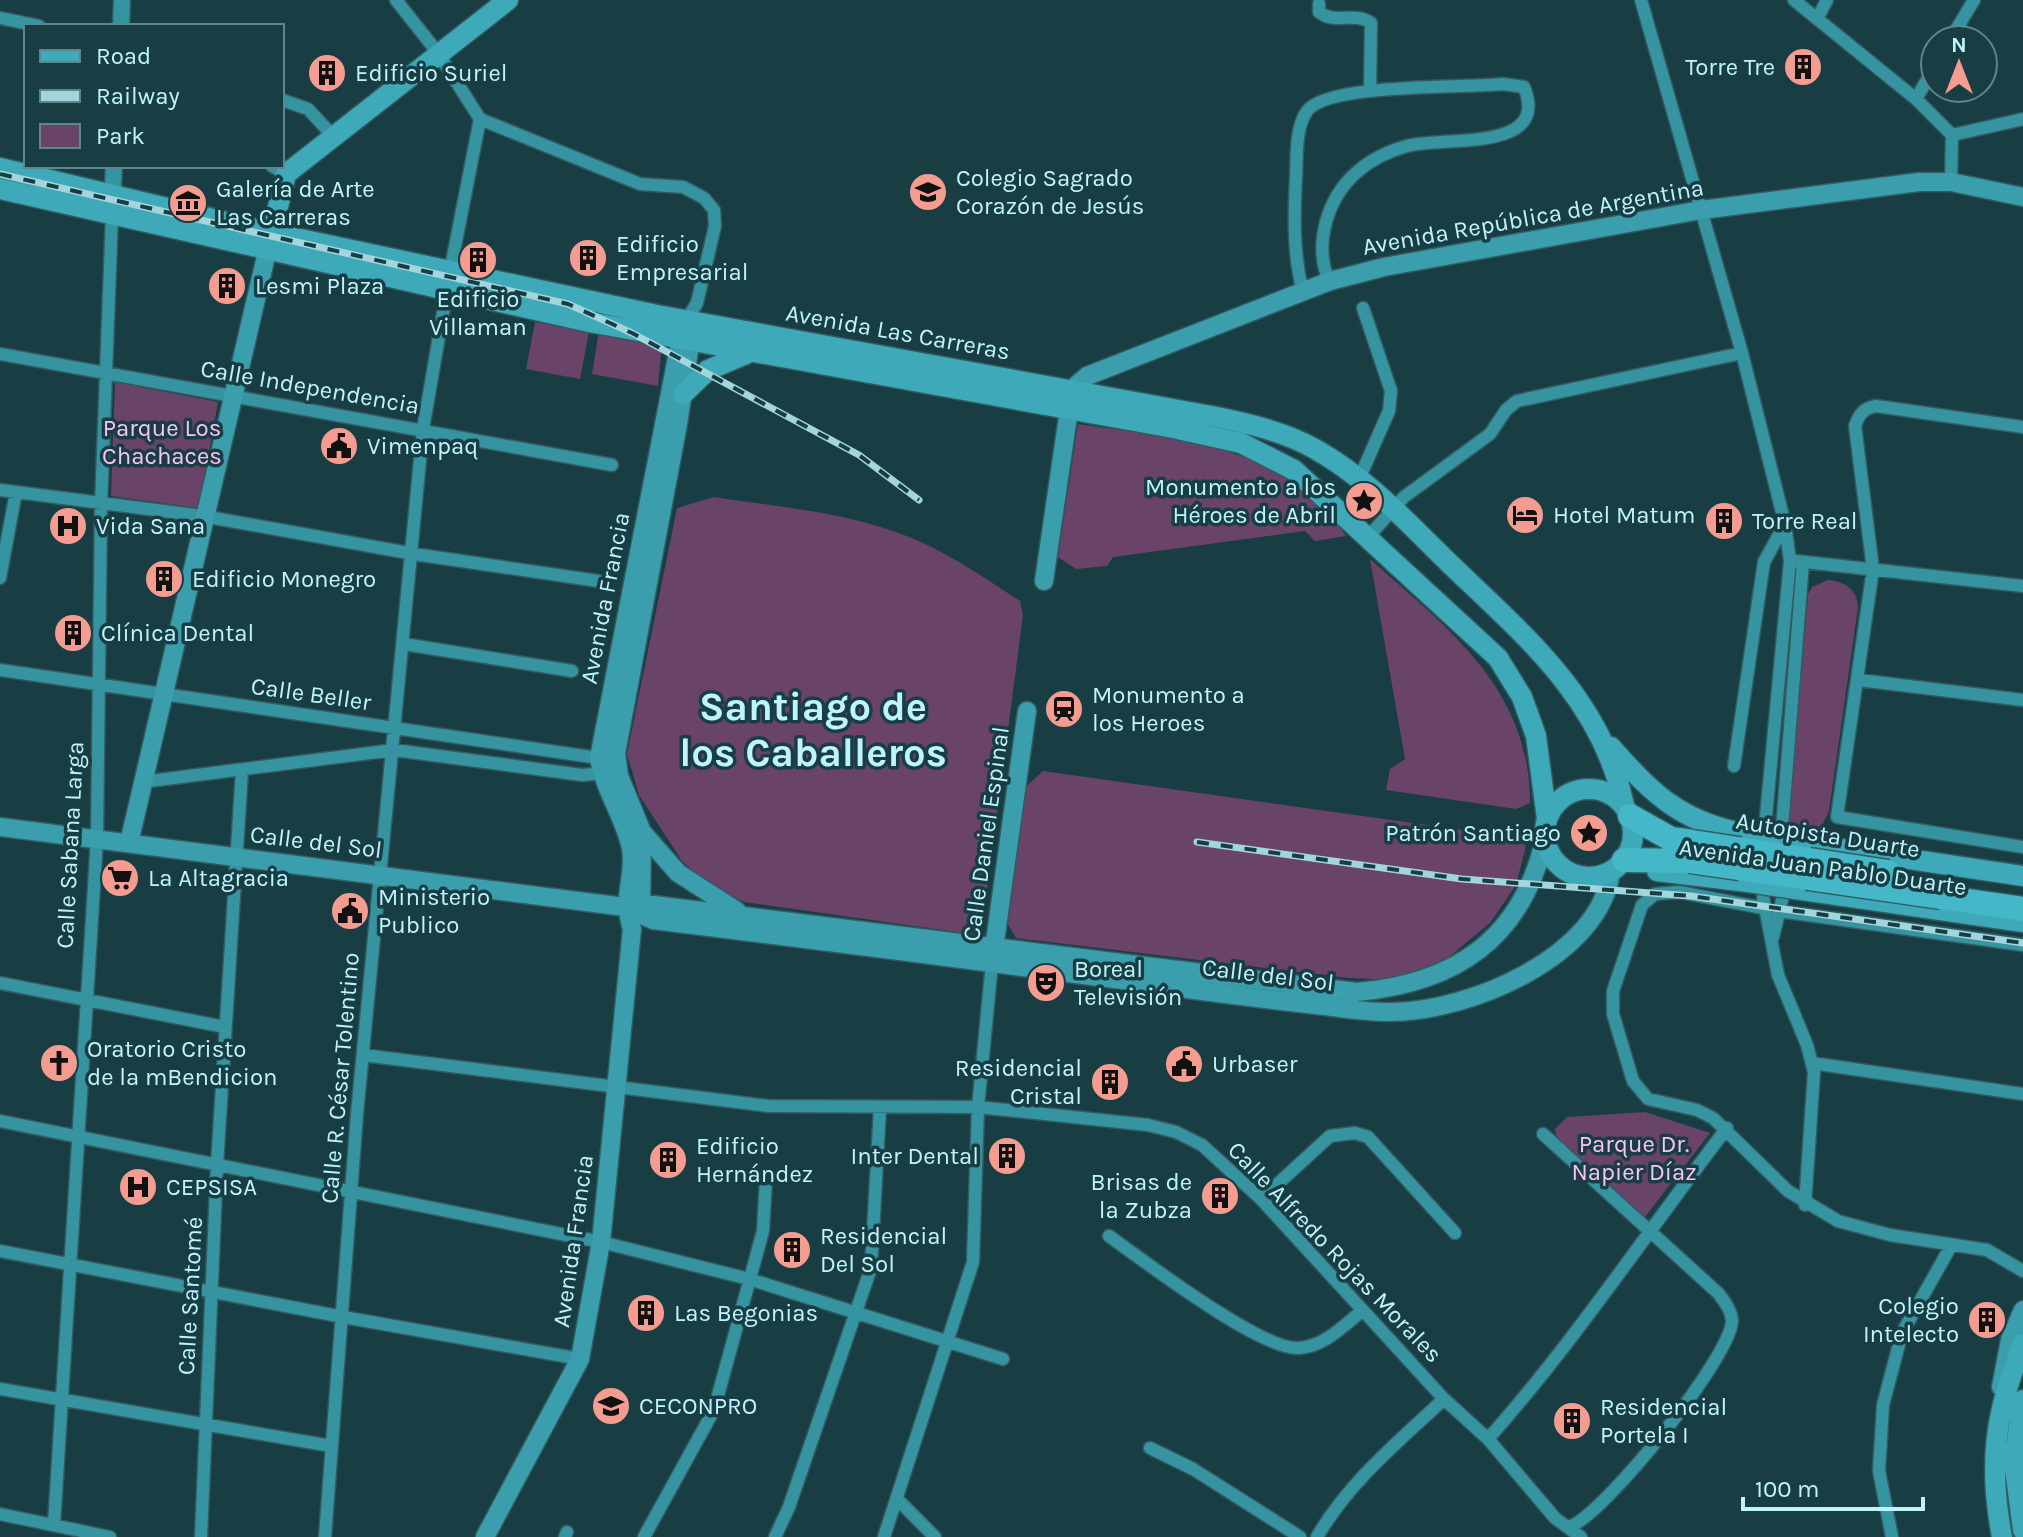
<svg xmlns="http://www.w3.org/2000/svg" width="2023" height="1537" viewBox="0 0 2023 1537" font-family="Karla,sans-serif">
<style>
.green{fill:#6a4368}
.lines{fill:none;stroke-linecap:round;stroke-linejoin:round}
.minor-casing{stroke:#325b61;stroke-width:15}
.tertiary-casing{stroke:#325b61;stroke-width:19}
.secondary-casing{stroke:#325b61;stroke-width:21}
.primary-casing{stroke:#325b61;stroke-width:23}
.motorway-casing{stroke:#325b61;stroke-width:27}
.minor{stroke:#3693a0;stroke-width:12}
.tertiary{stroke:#3693a0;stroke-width:16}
.secondary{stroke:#3a9eac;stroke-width:18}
.primary{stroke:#3ea9b8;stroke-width:20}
.motorway{stroke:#44b8c8;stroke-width:24}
.rail-casing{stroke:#a2d5dc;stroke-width:7}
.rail{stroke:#183e44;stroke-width:4;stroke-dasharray:12;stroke-linecap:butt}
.primary-bridge-casing{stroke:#325b61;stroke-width:23;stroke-linecap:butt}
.motorway-bridge-casing{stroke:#325b61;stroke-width:27;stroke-linecap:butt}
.primary-bridge{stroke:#3ea9b8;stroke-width:20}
.motorway-bridge{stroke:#44b8c8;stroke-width:24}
.labels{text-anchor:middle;stroke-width:7;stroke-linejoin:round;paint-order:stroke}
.poi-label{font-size:24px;fill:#bff4fc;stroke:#183e44;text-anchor:start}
.street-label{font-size:24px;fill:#bff4fc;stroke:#183e44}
.park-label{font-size:24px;fill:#fac2f7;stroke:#183e44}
.town-label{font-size:40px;font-weight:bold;fill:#bff4fc;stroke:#183e44}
</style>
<rect width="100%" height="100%" fill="#183e44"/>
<path class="green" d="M535,322L589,332L580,379L526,369Z
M599,331L662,343L658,386L592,374Z
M115,382L218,402L199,508L111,496Z
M1078,424C1175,439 1287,444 1346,536L1315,541L1305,531L1113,557L1107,566L1076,569L1058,557Z
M714,497C772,506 834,511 890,530C937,545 979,574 1020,601L1023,615L983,922L971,934L744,902L708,885L682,861L639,795L627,754L677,508Z
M1370,559C1448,629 1530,688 1530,803L1516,809L1386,790L1390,769L1405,759Z
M1828,580C1846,582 1857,589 1858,607L1829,811L1819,832L1787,827L1808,594L1812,587Z
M1043,771L1512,837L1526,846L1516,885L1490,923L1443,962L1396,980L1349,978L1016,938L1007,923L1026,787Z
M1645,1112L1710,1133L1641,1222L1561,1157L1555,1129L1567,1117Z"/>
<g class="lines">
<g class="minor-casing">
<path id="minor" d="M396,0L438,53L480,119L640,184L683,187L704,198L714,210L715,226L697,303L686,321
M1641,0L1742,353L1785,524L1790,561L1765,827
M1794,0L1916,99L1952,135L1951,182
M1319,4V12C1335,25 1355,11 1371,23L1370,91
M1818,17L1827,0
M0,18L39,26
M1950,40L1974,0
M1916,99L1935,66
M282,100L308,109L333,136
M1952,135L2023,119
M272,166L286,174
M450,272L480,119
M1303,292C1293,254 1294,216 1296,177C1297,157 1295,128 1307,111C1328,83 1464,88 1503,84L1524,87C1551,153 1444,136 1407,146C1367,157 1337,182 1326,222C1321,241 1320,264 1330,281
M0,354L612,465
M2023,427L1876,406C1864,408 1859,414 1855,426L1873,569L1837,817L2023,847
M1359,479L1389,411L1391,391L1363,308
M0,490L203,516L414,554L598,581
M1369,536L1404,497L1490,434L1506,410L1517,401L1742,353
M1796,561L2023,586
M0,578L16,492
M404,644L572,671
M0,670L605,759
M1859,680L2023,700
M1734,766L1764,562L1785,524
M142,782L394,750L582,775L607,773
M1782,828L1803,562
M1763,897L1778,975L1807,1045L1814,1072L1805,1205
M1763,908L1679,892L1655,894L1642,905L1613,991V1014L1633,1081L1648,1099L1697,1110L1713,1118L1788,1191L1838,1221L1890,1235L1987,1250L2023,1271
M1779,911L2023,945
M1773,937L1782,900
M0,983L225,1027
M363,1055L768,1106L978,1107L1148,1125L1176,1132L1202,1145L1261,1199L1444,1399L1488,1439L1555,1518L1581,1537
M1812,1063L2023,1094
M0,1121L601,1242L749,1279L1003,1359
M1543,1134L1718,1293C1724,1301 1731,1309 1732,1320C1733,1355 1603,1516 1569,1527
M1261,1199L1330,1136L1355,1133L1368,1137L1455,1233
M1109,1236C1144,1261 1262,1351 1299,1348C1325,1346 1343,1326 1362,1311
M0,1251L343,1317L580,1359
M0,1389L331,1446
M1488,1439C1575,1341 1647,1232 1727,1128
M1150,1448L1193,1469L1300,1537
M898,1500L935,1537
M0,1514L110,1537
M54,1525L97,839L101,505L112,215
M201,1537L217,1165L242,770
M325,1537L357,1114L423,429L447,290
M565,1537L567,1532
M644,1537L714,1410L763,1231L766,1179
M775,1537L789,1507L871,1268L880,1108
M884,1537L973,1262L978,1107L992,963
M1317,1537C1349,1482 1398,1442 1444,1399
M1892,1537L1879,1471L1883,1405L1902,1333L1951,1246"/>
</g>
<g class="tertiary-casing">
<path id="tertiary" d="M121,26L122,0
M112,204L114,166"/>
</g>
<g class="secondary-casing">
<path id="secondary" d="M1044,581L1072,389L1087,376L1330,281L1384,267L1701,210L1919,182H1951L2023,197
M0,827L625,907L653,920C809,940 966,959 1122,980C1184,989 1246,997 1308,1004C1336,1007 1365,1013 1393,1012C1469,1011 1601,957 1611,871
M642,832L678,873L737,911
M129,843L267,252
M625,907L654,905L1357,992C1456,983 1522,939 1545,838
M641,913L642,832L619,776L616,753L678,424L692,331
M993,956L1027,711
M2001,1387L2010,1340L2023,1310
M485,1537L580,1359L601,1242L632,929C621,895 636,876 631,848C624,816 604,790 599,758L683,327"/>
</g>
<g class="primary-casing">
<path id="primary" d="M0,168L272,233L657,315L1217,417C1250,424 1285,432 1315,449C1367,478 1407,522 1449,563C1524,635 1602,699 1624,805
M0,189L589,322L1173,428L1241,443L1294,470L1498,658L1522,697L1536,736L1547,819
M269,244L286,174L508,0
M683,394L708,370L746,354
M1611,747C1655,797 1684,824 1752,835
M1545 833a44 44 0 1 1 88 0a44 44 0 1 1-88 0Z
M1802,843L2023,876
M1657,871L1748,882
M1795,889L2023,922
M2023,1400L2014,1461L2023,1530
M2002,1537C1988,1464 1995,1412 2023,1344"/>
</g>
<g class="motorway-casing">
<path id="motorway" d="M1630,816L1671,839L1693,842
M1624,860L1690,861
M1941,897L2023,909"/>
</g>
<use href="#minor" class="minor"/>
<use href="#tertiary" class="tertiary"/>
<use href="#secondary" class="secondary"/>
<use href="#primary" class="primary"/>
<use href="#motorway" class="motorway"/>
<g class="rail-casing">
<path id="rail" d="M0,174L568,304L632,333L859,455L919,500
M1197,842L1462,879L1691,896L2023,943"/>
</g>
<use href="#rail" class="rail"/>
<g class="primary-bridge-casing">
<path id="primary-bridge" d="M1752,835L1802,843
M1748,882L1795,889"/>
</g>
<g class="motorway-bridge-casing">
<path id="motorway-bridge" d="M1693,842L1888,872
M1690,861L1941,897"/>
</g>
<use href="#primary-bridge" class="primary-bridge"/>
<use href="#motorway-bridge" class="motorway-bridge"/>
</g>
<defs>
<g id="building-disc" transform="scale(2)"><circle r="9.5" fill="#f59c90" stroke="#183e44"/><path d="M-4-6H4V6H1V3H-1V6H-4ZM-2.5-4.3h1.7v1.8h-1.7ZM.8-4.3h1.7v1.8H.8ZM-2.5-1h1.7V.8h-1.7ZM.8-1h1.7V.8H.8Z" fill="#111"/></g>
<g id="university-disc" transform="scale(2)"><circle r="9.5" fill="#f59c90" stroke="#183e44"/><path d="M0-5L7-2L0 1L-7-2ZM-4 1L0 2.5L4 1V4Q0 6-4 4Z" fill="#111"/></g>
<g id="museum-disc" transform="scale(2)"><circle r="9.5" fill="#f59c90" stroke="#183e44"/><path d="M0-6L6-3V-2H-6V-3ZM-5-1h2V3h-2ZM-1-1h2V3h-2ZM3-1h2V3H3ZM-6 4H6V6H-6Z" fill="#111"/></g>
<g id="civic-disc" transform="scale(2)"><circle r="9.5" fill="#f59c90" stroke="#183e44"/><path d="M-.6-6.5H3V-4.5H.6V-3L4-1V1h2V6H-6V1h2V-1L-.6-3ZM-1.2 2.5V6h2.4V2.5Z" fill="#111"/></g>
<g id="sight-disc" transform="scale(2)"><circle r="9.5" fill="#f59c90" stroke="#183e44"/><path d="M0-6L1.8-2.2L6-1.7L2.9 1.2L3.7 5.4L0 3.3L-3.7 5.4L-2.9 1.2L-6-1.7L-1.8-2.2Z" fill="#111"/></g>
<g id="hotel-disc" transform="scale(2)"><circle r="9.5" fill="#f59c90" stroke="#183e44"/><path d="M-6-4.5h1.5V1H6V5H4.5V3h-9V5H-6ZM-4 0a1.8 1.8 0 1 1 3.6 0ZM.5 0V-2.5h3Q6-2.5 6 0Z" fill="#111"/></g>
<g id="hospital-disc" transform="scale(2)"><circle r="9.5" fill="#f59c90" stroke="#183e44"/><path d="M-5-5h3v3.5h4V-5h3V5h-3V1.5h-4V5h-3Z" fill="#111"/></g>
<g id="station-disc" transform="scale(2)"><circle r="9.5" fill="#f59c90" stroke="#183e44"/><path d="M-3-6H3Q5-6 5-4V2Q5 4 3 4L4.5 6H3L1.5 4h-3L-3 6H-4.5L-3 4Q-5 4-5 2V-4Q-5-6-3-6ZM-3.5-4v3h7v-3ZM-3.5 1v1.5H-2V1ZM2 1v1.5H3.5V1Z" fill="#111"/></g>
<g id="supermarket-disc" transform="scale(2)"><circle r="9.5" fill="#f59c90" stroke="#183e44"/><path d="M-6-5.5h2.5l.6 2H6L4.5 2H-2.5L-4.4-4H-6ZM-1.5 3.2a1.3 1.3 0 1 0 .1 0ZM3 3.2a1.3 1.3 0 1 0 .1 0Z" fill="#111"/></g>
<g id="theatre-disc" transform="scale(2)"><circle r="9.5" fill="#f59c90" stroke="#183e44"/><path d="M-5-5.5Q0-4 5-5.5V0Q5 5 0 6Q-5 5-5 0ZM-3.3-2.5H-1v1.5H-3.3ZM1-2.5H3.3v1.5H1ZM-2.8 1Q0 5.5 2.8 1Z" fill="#111"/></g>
<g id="church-disc" transform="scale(2)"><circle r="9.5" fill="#f59c90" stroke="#183e44"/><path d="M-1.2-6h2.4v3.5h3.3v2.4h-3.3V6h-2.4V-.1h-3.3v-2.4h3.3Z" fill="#111"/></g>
<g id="school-disc" transform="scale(2)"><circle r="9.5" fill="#f59c90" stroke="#183e44"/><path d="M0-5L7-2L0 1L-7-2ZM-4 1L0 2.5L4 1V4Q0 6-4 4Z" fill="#111"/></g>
</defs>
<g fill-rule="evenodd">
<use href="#building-disc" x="1803" y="67"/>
<use href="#building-disc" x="327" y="73"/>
<use href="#university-disc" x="928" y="192"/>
<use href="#museum-disc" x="188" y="203"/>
<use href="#building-disc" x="588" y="258"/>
<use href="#building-disc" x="478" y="260"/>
<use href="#building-disc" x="227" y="286"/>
<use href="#civic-disc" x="339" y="446"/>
<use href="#sight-disc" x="1364" y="501"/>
<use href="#hotel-disc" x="1525" y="515"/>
<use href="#building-disc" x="1724" y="521"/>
<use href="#hospital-disc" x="68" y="526"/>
<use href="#building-disc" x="164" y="579"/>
<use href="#building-disc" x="73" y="633"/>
<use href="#station-disc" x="1064" y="709"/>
<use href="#sight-disc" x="1589" y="833"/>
<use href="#supermarket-disc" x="120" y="878"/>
<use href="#civic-disc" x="350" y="911"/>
<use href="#theatre-disc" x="1046" y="983"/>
<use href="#church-disc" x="59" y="1063"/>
<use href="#civic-disc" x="1184" y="1064"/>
<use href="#building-disc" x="1110" y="1082"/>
<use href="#building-disc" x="1007" y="1156"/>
<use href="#building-disc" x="668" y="1160"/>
<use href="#hospital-disc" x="138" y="1187"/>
<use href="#building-disc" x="1220" y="1196"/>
<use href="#building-disc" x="792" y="1250"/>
<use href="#building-disc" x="646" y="1313"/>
<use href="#building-disc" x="1987" y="1320"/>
<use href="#school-disc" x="611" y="1406"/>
<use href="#building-disc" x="1572" y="1421"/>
</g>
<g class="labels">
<g class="poi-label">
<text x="1775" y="75" text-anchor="end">Torre Tre</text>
<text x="355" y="81">Edificio Suriel</text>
<text x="956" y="186">Colegio Sagrado<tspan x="956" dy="28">Corazón de Jesús</tspan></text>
<text x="216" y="197">Galería de Arte<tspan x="216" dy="28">Las Carreras</tspan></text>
<text x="616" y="252">Edificio<tspan x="616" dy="28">Empresarial</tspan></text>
<text x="255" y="294">Lesmi Plaza</text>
<text x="478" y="307" text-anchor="middle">Edificio<tspan x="478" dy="28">Villaman</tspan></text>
<text x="367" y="454">Vimenpaq</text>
<text x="1336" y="495" text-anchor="end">Monumento a los<tspan x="1336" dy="28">Héroes de Abril</tspan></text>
<text x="1553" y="523">Hotel Matum</text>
<text x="1752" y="529">Torre Real</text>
<text x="96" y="534">Vida Sana</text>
<text x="192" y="587">Edificio Monegro</text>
<text x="101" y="641">Clínica Dental</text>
<text x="1092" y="703">Monumento a<tspan x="1092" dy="28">los Heroes</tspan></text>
<text x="1561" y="841" text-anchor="end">Patrón Santiago</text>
<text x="148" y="886">La Altagracia</text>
<text x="378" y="905">Ministerio<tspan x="378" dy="28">Publico</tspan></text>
<text x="1074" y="977">Boreal<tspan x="1074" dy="28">Televisión</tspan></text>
<text x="87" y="1057">Oratorio Cristo<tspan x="87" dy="28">de la mBendicion</tspan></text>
<text x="1212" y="1072">Urbaser</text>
<text x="1082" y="1076" text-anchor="end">Residencial<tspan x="1082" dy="28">Cristal</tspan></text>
<text x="696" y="1154">Edificio<tspan x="696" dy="28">Hernández</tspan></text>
<text x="979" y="1164" text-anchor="end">Inter Dental</text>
<text x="1192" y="1190" text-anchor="end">Brisas de<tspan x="1192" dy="28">la Zubza</tspan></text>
<text x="166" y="1195">CEPSISA</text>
<text x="820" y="1244">Residencial<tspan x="820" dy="28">Del Sol</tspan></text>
<text x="1959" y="1314" text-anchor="end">Colegio<tspan x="1959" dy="28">Intelecto</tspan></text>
<text x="674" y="1321">Las Begonias</text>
<text x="639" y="1414">CECONPRO</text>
<text x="1600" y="1415">Residencial<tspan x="1600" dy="28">Portela I</tspan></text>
</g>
<g class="street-label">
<text transform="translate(1533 217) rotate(-10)" y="8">Avenida República de Argentina</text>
<text transform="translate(898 332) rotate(10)" y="8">Avenida Las Carreras</text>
<text transform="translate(310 387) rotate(10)" y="8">Calle Independencia</text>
<text transform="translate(605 598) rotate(-79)" y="8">Avenida Francia</text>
<text transform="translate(311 694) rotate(8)" y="8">Calle Beller</text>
<text transform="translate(986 834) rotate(-82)" y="8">Calle Daniel Espinal</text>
<text transform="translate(1828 835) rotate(9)" y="8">Autopista Duarte</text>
<text transform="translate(316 842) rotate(7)" y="8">Calle del Sol</text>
<text transform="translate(70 845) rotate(-87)" y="8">Calle Sabana Larga</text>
<text transform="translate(1823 867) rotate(8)" y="8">Avenida Juan Pablo Duarte</text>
<text transform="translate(1268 975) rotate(7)" y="8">Calle del Sol</text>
<text transform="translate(340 1078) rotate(-85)" y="8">Calle R. César Tolentino</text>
<text transform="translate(573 1241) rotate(-82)" y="8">Avenida Francia</text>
<text transform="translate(1335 1252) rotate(46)" y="8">Calle Alfredo Rojas Morales</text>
<text transform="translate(190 1296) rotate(-87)" y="8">Calle Santomé</text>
</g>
<g class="park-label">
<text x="162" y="436">Parque Los<tspan x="162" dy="28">Chachaces</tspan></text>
<text x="1634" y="1152">Parque Dr.<tspan x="1634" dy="28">Napier Díaz</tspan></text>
</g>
<g class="town-label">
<text x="813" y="720">Santiago de<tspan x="813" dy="46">los Caballeros</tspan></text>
</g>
</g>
<rect x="24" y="24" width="260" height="144" fill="#183e44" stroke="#5b878e" stroke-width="2"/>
<rect x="40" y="50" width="40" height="12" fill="#3ea9b8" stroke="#5b878e" stroke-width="2"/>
<text x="96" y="64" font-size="24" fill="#bff4fc">Road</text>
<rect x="40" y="90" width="40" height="12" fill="#a2d5dc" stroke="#5b878e" stroke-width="2"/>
<text x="96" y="104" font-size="24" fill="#bff4fc">Railway</text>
<rect x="40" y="124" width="40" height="24" fill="#6a4368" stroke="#5b878e" stroke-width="2"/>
<text x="96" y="144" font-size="24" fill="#bff4fc">Park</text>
<g transform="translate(1959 64)"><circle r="38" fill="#183e44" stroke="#5b878e" stroke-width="2"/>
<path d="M0-6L14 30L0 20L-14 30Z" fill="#f59c90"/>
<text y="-12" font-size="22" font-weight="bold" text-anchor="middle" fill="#bff4fc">N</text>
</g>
<path d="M1743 1497v12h180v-12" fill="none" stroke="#bff4fc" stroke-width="4"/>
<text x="1755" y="1497" font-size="24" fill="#bff4fc" stroke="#183e44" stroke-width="6" paint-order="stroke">100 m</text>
</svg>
